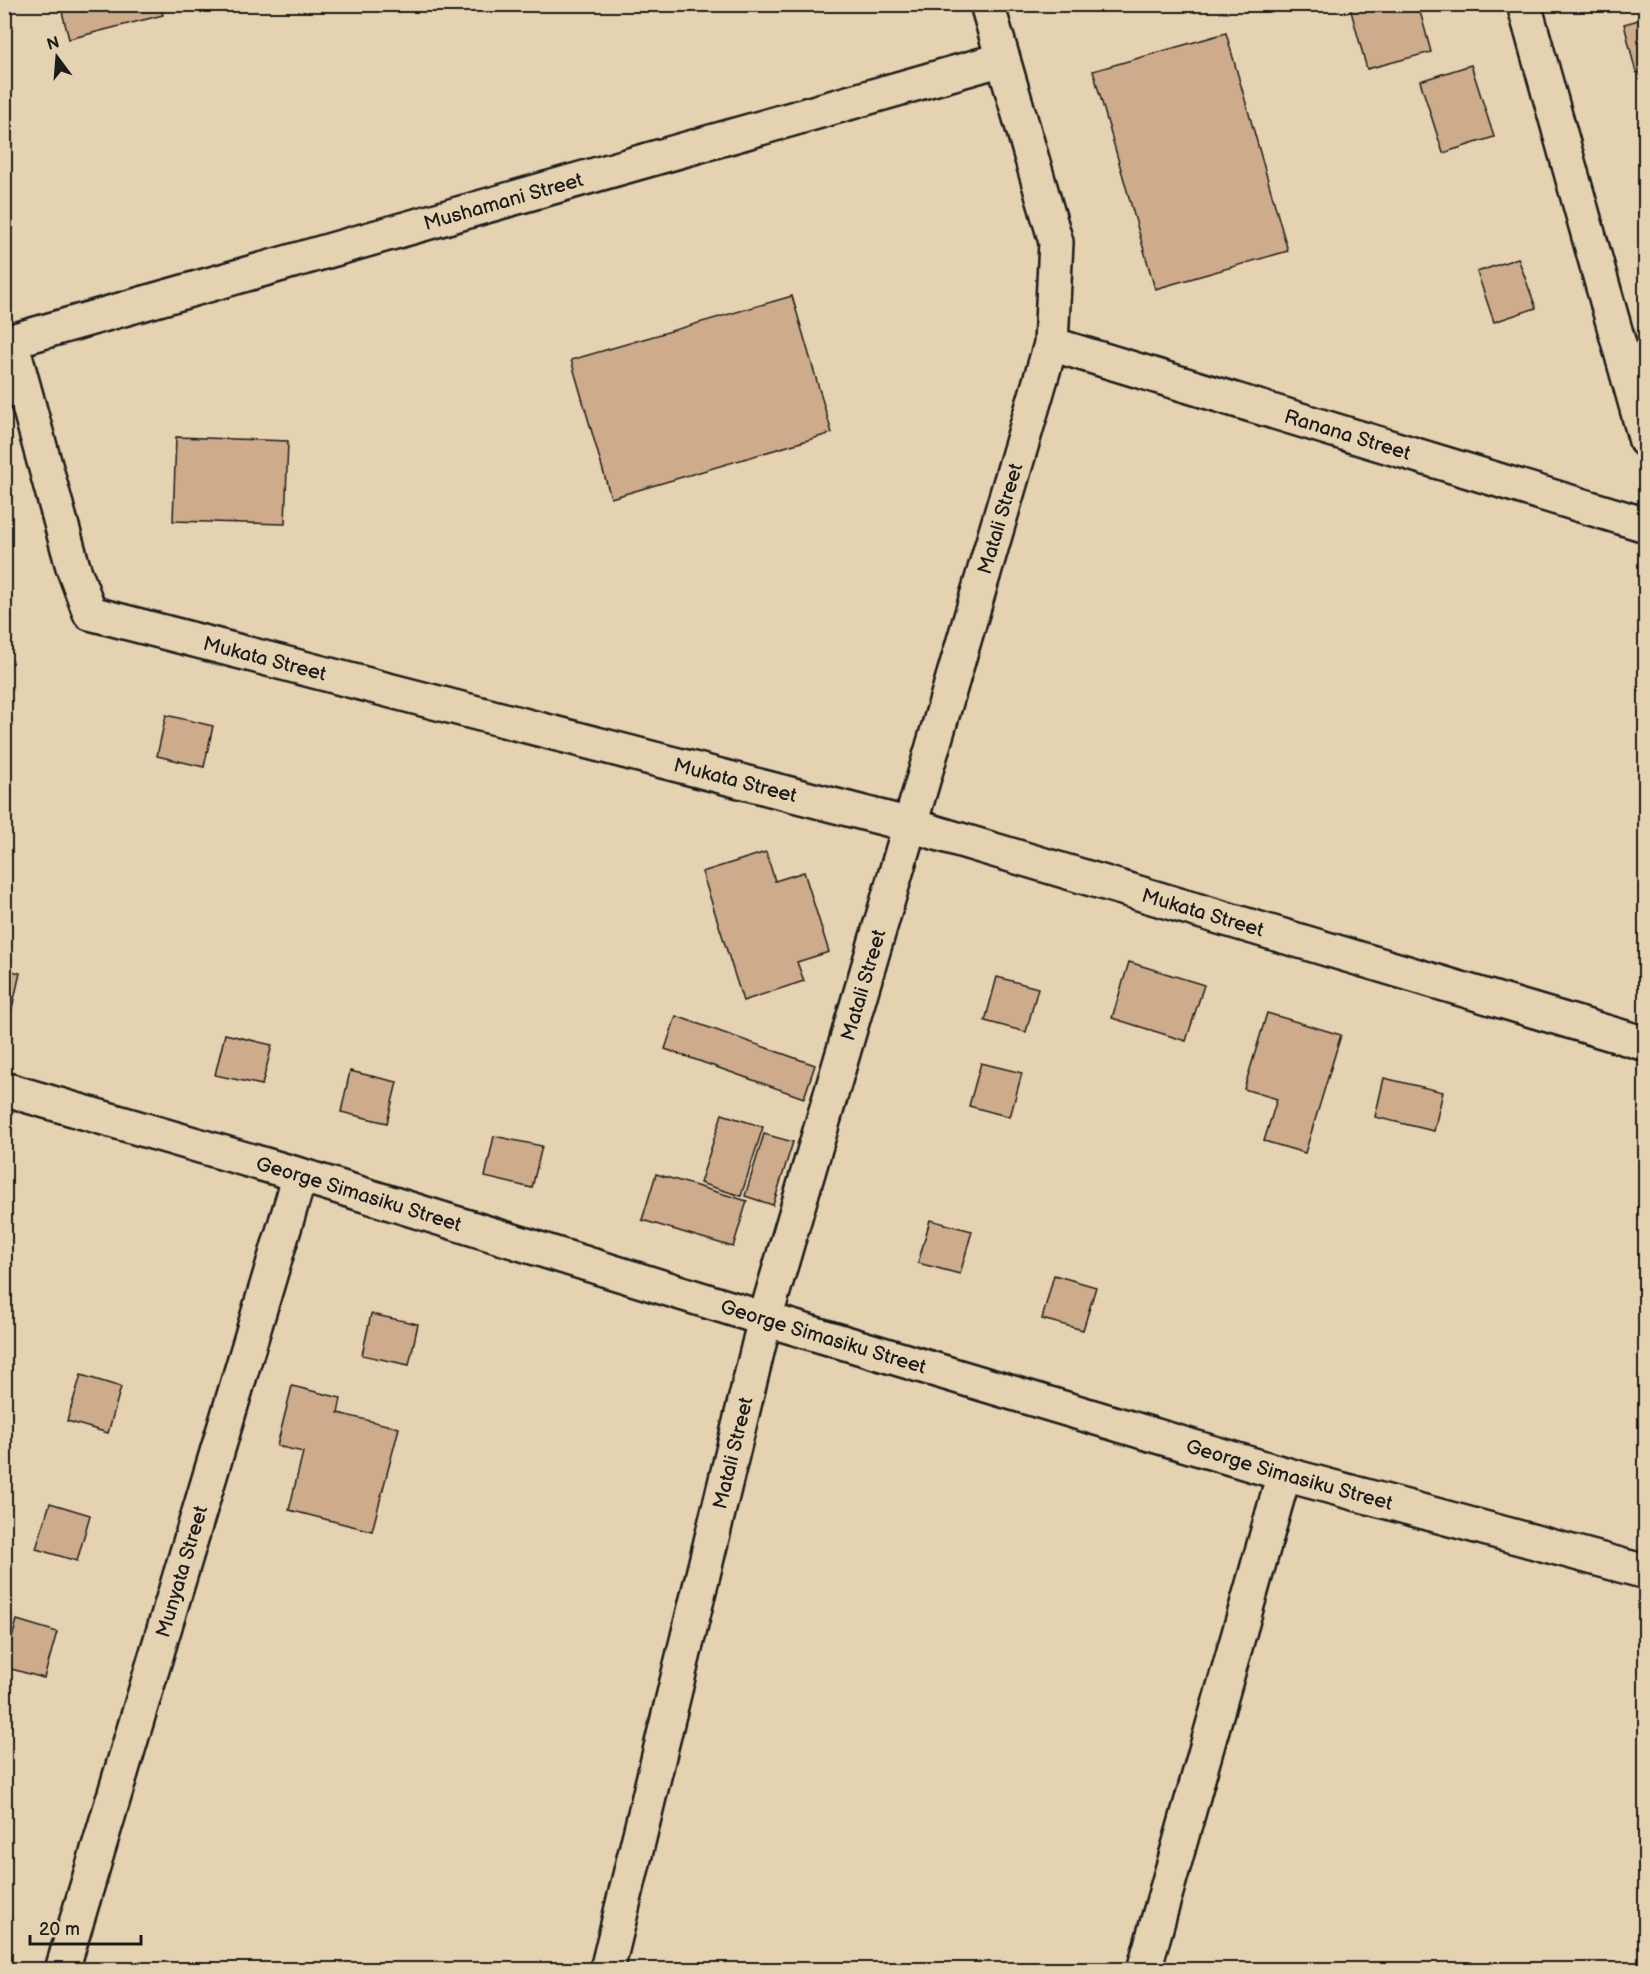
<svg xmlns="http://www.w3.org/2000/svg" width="1650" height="1974" viewBox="0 0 1650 1974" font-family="'Balsamiq Sans',sans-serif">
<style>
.building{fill:#ceab8a;stroke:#1c1c1c;stroke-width:1.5}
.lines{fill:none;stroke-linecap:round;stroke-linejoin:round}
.minor-casing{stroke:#1c1c1c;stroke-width:38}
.minor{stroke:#e5d2b0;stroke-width:33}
.labels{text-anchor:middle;stroke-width:6;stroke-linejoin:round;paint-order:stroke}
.street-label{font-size:20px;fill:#1c1c1c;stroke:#e5d2b0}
</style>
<rect width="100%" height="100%" fill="#e5d2b0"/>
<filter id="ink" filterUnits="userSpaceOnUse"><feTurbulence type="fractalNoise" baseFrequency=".0167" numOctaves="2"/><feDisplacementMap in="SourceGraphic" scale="12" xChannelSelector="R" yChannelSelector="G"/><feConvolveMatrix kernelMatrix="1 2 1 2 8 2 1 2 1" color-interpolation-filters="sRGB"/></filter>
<g filter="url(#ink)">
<path class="building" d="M60,4H160L163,15L69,39Z
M1349,4H1418L1431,52L1367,69Z
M1646,18V71L1636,73L1624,24Z
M1226,33L1288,251L1155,289L1093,71Z
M1471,65L1494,137L1443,153L1420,81Z
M1518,258L1536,308L1494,322L1477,272Z
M792,296L832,433L611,498L571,360Z
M176,437L288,441L285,524L173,521Z
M166,715L213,726L204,767L157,756Z
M766,852L775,881L804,872L829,952L797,962L804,981L743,1001L702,872Z
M1129,962L1204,985L1186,1041L1112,1018Z
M4,969L20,973L11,1013L4,1012Z
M997,977L1038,988L1026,1032L985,1021Z
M1267,1013L1341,1035L1305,1153L1264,1141L1277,1099L1244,1089Z
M676,1016L815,1065L804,1098L665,1049Z
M225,1034L272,1045L262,1085L215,1075Z
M981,1063L1022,1073L1010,1117L969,1106Z
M350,1071L397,1082L387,1123L341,1112Z
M1384,1078L1443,1092L1434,1131L1375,1117Z
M722,1114L763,1127L741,1196L700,1183Z
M764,1134L793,1142L773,1205L745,1196Z
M494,1136L542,1146L532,1188L485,1177Z
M656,1174L747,1201L733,1247L642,1220Z
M930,1220L972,1231L960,1274L918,1263Z
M1054,1275L1096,1287L1083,1330L1042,1319Z
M371,1314L418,1324L409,1365L362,1355Z
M81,1375L121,1387L108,1433L67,1421Z
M292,1386L341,1398L338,1413L399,1428L372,1531L289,1510L303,1452L277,1446Z
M50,1503L90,1515L77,1561L36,1549Z
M17,1620L57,1632L44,1678L4,1667Z"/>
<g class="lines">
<g class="minor-casing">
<g id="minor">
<path d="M1524,4L1646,441"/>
<path id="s1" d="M11,341L73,567L90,613L910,825L1646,1044"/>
<path id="s2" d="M4,343L1003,59"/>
<path id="s3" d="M1051,344L1646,525"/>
<path id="s4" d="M4,1089L300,1175L765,1319L1284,1474L1646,1572"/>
<path id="s5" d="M62,1970L300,1175"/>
<path id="s6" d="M607,1970L765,1319L1051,344L1056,242L987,4"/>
<path d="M1144,1970L1284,1474"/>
</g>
</g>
<use href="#minor" class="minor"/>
</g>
</g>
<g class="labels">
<g class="street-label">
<text dy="7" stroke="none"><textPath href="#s2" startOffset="519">Mushamani Street</textPath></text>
<text dy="7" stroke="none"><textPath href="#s3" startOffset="310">Ranana Street</textPath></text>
<text dy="7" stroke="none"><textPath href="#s6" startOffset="1504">Matali Street</textPath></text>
<text dy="7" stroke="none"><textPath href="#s1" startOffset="464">Mukata Street</textPath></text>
<text dy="7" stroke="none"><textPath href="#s1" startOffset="950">Mukata Street</textPath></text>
<text dy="7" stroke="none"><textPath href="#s1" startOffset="1436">Mukata Street</textPath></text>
<text dy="7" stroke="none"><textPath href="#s6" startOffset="1018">Matali Street</textPath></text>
<text dy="7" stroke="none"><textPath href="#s4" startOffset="370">George Simasiku Street</textPath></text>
<text dy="7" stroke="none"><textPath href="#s4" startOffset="856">George Simasiku Street</textPath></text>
<text dy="7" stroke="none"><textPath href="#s6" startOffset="532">Matali Street</textPath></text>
<text dy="7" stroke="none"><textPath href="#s4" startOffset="1342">George Simasiku Street</textPath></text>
<text dy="7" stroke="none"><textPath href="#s5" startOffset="416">Munyata Street</textPath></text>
</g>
</g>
<rect width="1650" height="1974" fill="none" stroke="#e5d2b0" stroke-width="24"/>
<rect x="12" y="12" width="1626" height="1950" fill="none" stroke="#1c1c1c" stroke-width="2" filter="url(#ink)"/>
<g transform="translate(57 57) rotate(344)" stroke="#e5d2b0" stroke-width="4.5" paint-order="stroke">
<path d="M0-4.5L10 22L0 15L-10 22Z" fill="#1c1c1c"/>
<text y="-9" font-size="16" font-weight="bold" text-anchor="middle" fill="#1c1c1c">N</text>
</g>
<path d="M30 1935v9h111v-9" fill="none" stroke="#1c1c1c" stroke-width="3"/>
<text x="39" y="1935" font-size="18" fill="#1c1c1c" stroke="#e5d2b0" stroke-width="4.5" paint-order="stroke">20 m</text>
</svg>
